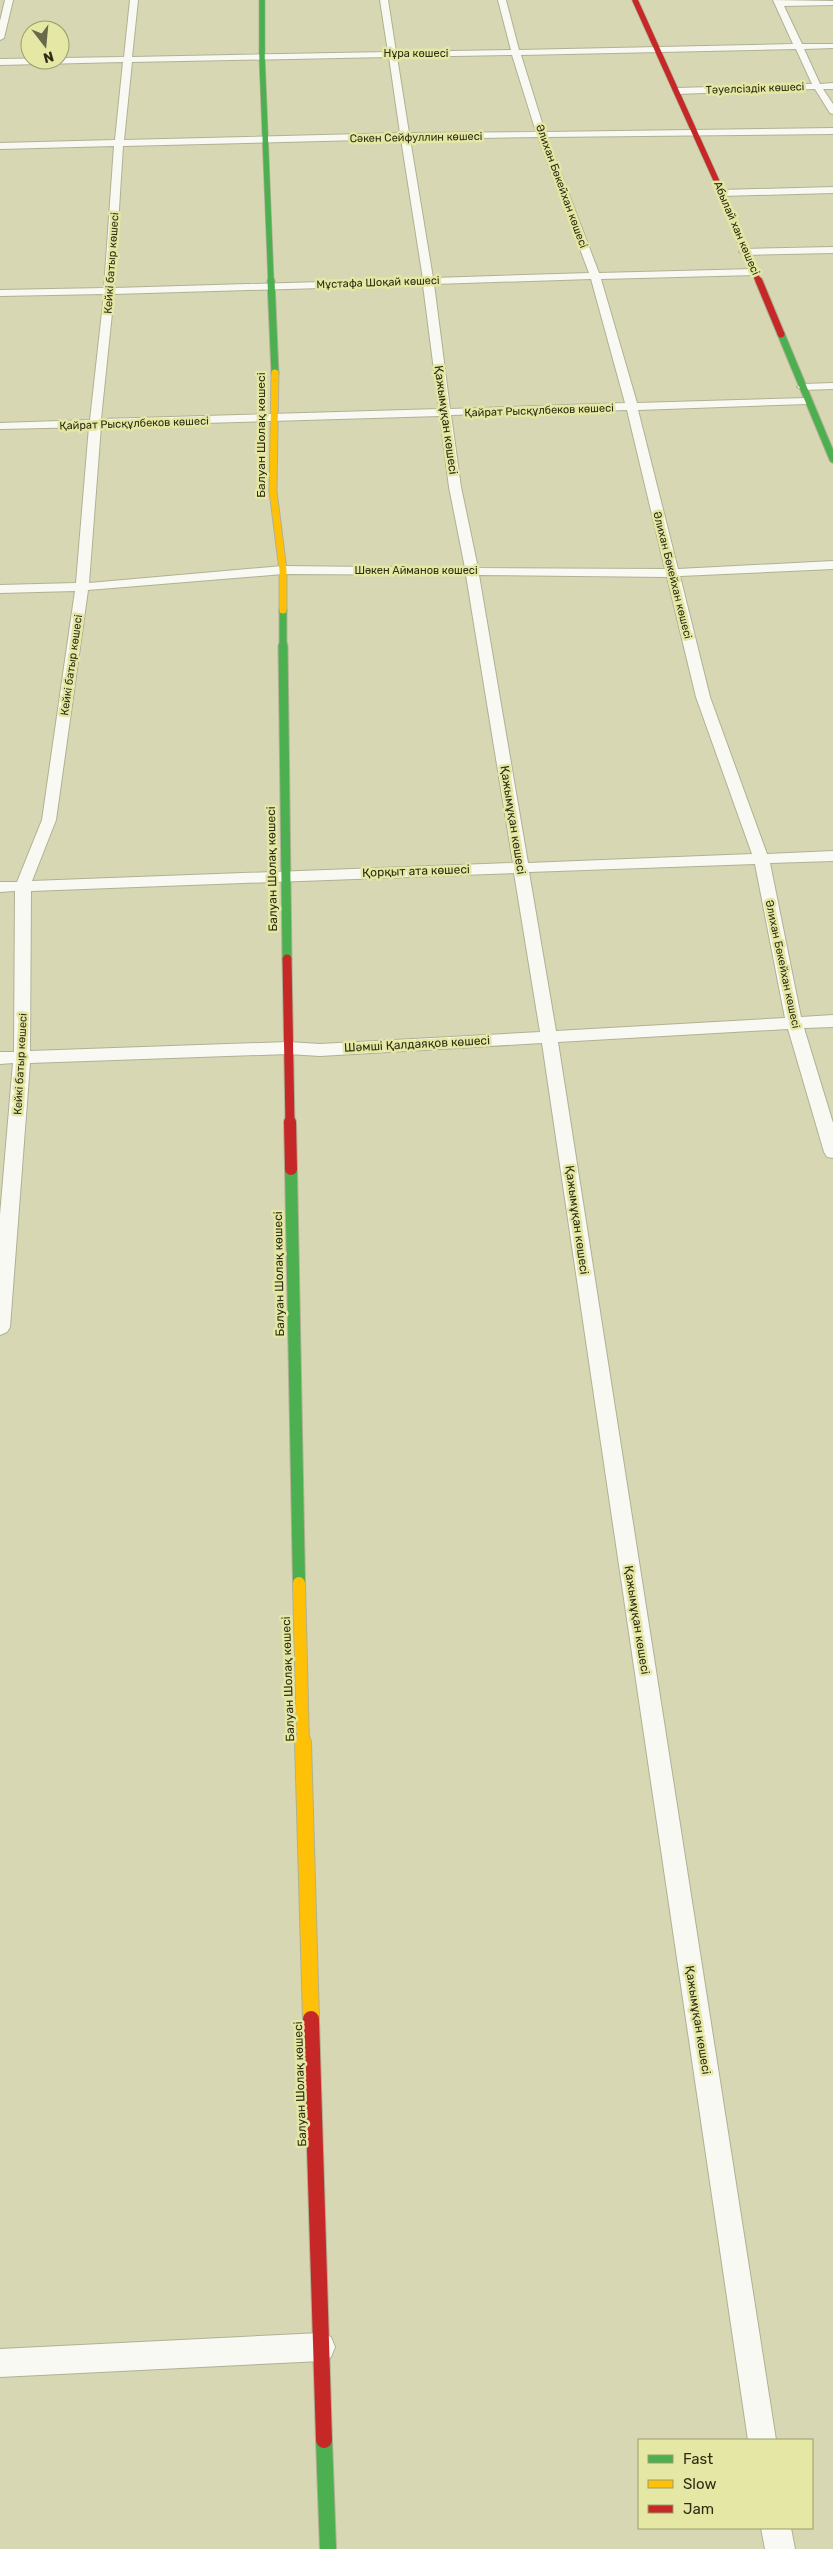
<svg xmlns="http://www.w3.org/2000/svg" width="833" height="2549" viewBox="0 0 833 2549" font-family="Rubik,sans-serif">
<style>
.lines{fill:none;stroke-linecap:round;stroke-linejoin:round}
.street-casing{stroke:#b0b194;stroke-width:2}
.fast-far4-casing{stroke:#b0b194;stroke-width:7}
.fast-far3-casing{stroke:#b0b194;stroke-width:9}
.fast-far2-casing{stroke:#b0b194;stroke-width:11}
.fast-far1-casing{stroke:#b0b194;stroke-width:14}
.fast-casing{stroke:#b0b194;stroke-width:18}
.slow-far2-casing{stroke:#b0b194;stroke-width:9}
.slow-far1-casing{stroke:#b0b194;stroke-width:14}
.slow-casing{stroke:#b0b194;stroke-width:18}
.jam-far4-casing{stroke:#b0b194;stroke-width:7}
.jam-far3-casing{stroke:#b0b194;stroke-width:9}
.jam-far2-casing{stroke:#b0b194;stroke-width:11}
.jam-far1-casing{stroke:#b0b194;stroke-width:14}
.jam-casing{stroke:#b0b194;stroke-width:18}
.street{fill:#f9f9f4;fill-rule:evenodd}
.fast-far4{stroke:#4caf50;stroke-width:5.5}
.fast-far3{stroke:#4caf50;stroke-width:7}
.fast-far2{stroke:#4caf50;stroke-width:9}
.fast-far1{stroke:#4caf50;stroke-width:12}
.fast{stroke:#4caf50;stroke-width:16}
.slow-far2{stroke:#ffc107;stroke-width:7}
.slow-far1{stroke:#ffc107;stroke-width:12}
.slow{stroke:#ffc107;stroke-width:16}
.jam-far4{stroke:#c62828;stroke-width:5.5}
.jam-far3{stroke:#c62828;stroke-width:7}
.jam-far2{stroke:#c62828;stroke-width:9}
.jam-far1{stroke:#c62828;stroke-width:12}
.jam{stroke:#c62828;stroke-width:16}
.labels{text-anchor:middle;stroke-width:5;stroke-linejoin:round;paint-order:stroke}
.far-street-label{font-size:11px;fill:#2c2d12;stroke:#e5e7a4}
.street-label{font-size:12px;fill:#2c2d12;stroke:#e5e7a4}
</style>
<rect width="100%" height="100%" fill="#d7d8b3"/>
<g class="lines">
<g class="street-casing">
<path id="street" d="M5,0H13L4,38L0,40V21Z
M130,0H138L132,57L388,52L380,0H388L396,52L511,50L498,0H506L519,50L793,44L773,0L833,1V5L784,6L802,44H833V48L804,49L820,84L833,83V89H823L833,104V114L830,113L815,89L677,94L673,91L677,88L812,84L796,49L521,55L545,132L833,128V134L547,137L599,273L755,269L760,272L755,275L601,279L637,403L807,398L813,401L807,404L638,410L678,569L833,561V569L680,576L710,697L767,854L833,851V861L770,863L801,1017L833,1015V1027L804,1028L833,1123V1158L827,1157L824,1152L788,1029L558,1042L776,2440H748L542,1043L320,1056L288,1054L30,1063L10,1327L7,1332L0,1335V1215L13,1063L0,1064V1052H14L15,891L0,892V882H17L42,820L75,591L0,593V585L76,583L89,427L0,429V423L90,420L104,294L0,296V290L104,288L114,146L0,149V143L115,140L123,62L0,65V59L124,57ZM512,55L536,132L409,133L397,57ZM389,57L400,133L124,140L132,62ZM538,137L589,273L433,278L410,139ZM401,139L423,279L114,288L123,146ZM591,279L625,403L450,409L434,284ZM423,285L439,409L101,419L114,294ZM627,410L665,569L478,568L461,487L451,415ZM440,416L449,487L465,568L283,566L89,583L101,426ZM283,574L466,575L513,863L32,881L56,820L88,590ZM479,575L667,577L696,697L752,854L528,863ZM755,864L785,1018L556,1031L529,872ZM514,873L540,1032L320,1044L288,1042L30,1051L31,891Z
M833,187V193L722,196L717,193L722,190Z
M833,247V253L744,255L739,252L744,249Z
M833,383V389L803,390L797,387L803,384Z
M321,2333L331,2337L335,2347L331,2357L321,2361L0,2377V2349Z
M761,2528H791L795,2549H765Z"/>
</g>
<g class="fast-far4-casing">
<path id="fast-far4" d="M262,0V57L271,282"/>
</g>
<g class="fast-far3-casing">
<path id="fast-far3" d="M271,281L275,373
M781,334L833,459
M283,610V648"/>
</g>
<g class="fast-far2-casing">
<path id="fast-far2" d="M283,646L287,959"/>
</g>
<g class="fast-far1-casing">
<path id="fast-far1" d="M291,1169L299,1583"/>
</g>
<g class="fast-casing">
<path id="fast" d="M324,2440L328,2549"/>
</g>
<g class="slow-far2-casing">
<path id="slow-far2" d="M275,373L273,491L283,570V610"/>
</g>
<g class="slow-far1-casing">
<path id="slow-far1" d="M299,1583L303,1743"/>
</g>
<g class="slow-casing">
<path id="slow" d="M303,1742L311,2019"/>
</g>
<g class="jam-far4-casing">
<path id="jam-far4" d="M635,0L722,193L744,252L759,282"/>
</g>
<g class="jam-far3-casing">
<path id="jam-far3" d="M759,281L781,334"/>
</g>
<g class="jam-far2-casing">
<path id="jam-far2" d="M287,959L290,1124"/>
</g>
<g class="jam-far1-casing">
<path id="jam-far1" d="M290,1122L291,1169"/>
</g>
<g class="jam-casing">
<path id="jam" d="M311,2019L324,2440"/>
</g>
<use href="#street" class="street"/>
<use href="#fast-far4" class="fast-far4"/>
<use href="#fast-far3" class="fast-far3"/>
<use href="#fast-far2" class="fast-far2"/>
<use href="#fast-far1" class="fast-far1"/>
<use href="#fast" class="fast"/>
<use href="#slow-far2" class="slow-far2"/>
<use href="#slow-far1" class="slow-far1"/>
<use href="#slow" class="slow"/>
<use href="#jam-far4" class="jam-far4"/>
<use href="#jam-far3" class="jam-far3"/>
<use href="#jam-far2" class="jam-far2"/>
<use href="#jam-far1" class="jam-far1"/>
<use href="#jam" class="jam"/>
</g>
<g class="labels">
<g class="far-street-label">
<text x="416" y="57">Нұра көшесі</text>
<text transform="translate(755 88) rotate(-2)" y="4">Тәуелсіздік көшесі</text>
<text transform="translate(416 137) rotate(-1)" y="4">Сәкен Сейфуллин көшесі</text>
<text transform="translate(562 186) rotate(70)" y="4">Әлихан Бөкейхан көшесі</text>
<text transform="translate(737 228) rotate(67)" y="4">Абылай хан көшесі</text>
<text transform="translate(111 263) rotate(-86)" y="4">Кейкі батыр көшесі</text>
<text transform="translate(378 282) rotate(-2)" y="4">Мұстафа Шоқай көшесі</text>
<text transform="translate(539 410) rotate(-2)" y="4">Қайрат Рысқұлбеков көшесі</text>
<text transform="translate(134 423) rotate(-2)" y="4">Қайрат Рысқұлбеков көшесі</text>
<text x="416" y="574">Шәкен Айманов көшесі</text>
<text transform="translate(673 575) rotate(76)" y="4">Әлихан Бөкейхан көшесі</text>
<text transform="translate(71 665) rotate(-82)" y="4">Кейкі батыр көшесі</text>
<text transform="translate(783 964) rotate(78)" y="4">Әлихан Бөкейхан көшесі</text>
<text transform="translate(20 1064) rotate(-87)" y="4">Кейкі батыр көшесі</text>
</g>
<g class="street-label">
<text transform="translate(446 420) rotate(82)" y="4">Қажымұқан көшесі</text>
<text transform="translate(261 435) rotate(-90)" y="4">Балуан Шолақ көшесі</text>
<text transform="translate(513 820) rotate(81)" y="4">Қажымұқан көшесі</text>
<text transform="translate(272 869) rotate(-91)" y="4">Балуан Шолақ көшесі</text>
<text transform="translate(416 871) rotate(-2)" y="4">Қорқыт ата көшесі</text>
<text transform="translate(417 1044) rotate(-3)" y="4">Шәмші Қалдаяқов көшесі</text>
<text transform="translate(577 1220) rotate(82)" y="4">Қажымұқан көшесі</text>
<text transform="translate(279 1274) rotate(-91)" y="4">Балуан Шолақ көшесі</text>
<text transform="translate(637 1620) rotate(81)" y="4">Қажымұқан көшесі</text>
<text transform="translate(288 1679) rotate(-92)" y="4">Балуан Шолақ көшесі</text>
<text transform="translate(698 2020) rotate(81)" y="4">Қажымұқан көшесі</text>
<text transform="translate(300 2084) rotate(-92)" y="4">Балуан Шолақ көшесі</text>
</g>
</g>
<rect x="638" y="2439" width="175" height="90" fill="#e5e7a4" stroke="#9b9d6a"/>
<rect x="648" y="2455" width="25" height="8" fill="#4caf50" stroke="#9b9d6a"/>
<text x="683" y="2464" font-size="15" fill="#2c2d12">Fast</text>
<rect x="648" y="2480" width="25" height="8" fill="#ffc107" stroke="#9b9d6a"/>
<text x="683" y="2489" font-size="15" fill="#2c2d12">Slow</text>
<rect x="648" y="2505" width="25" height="8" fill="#c62828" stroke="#9b9d6a"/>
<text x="683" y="2514" font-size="15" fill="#2c2d12">Jam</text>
<g transform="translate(45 45) rotate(164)"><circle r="24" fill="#e5e7a4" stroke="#9b9d6a"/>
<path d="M0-4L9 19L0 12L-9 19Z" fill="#68694a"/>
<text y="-8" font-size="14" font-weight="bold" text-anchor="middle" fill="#2c2d12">N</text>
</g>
</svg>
